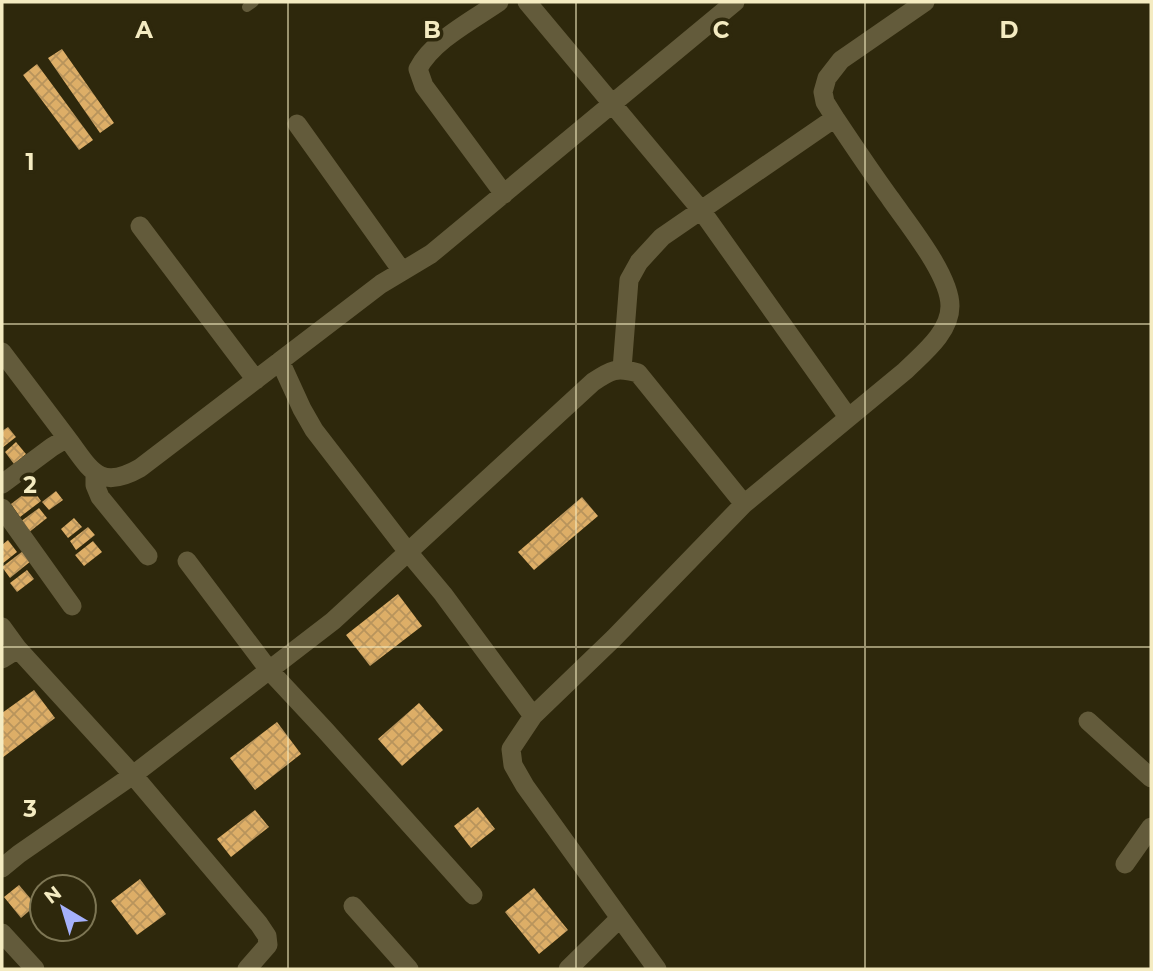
<svg xmlns="http://www.w3.org/2000/svg" width="1153" height="971" viewBox="0 0 1153 971" font-family="Montserrat,sans-serif">
<style>
.building{fill:url(#building-cross-hatch)}
.lines{fill:none;stroke-linecap:round;stroke-linejoin:round}
.lane{stroke:#635b3b;stroke-width:10}
.street{stroke:#635b3b;stroke-width:19}
.grid{fill:none;stroke:#f4ebc1;stroke-width:2;stroke-opacity:0.55}
.grid-label{font-size:23px;text-anchor:middle;font-weight:bold;fill:#f4ebc1;stroke:#2e280c;stroke-width:7;stroke-linejoin:round;paint-order:stroke}
</style>
<defs>
<pattern id="building-cross-hatch" width="8" height="8" patternUnits="userSpaceOnUse" patternTransform="scale(1.75)"><rect width="8" height="8" fill="#ddae67"/><path d="M0 0l8 8M0 8l8-8" fill="none" stroke="#b8945c"/></pattern>
</defs>
<rect width="100%" height="100%" fill="#2e280c"/>
<path class="building" d="M62,49L114,123L100,133L48,58Z
M37,64L93,140L79,150L23,75Z
M8,427L16,437L2,448V431Z
M16,442L26,454L14,464L5,452Z
M32,488L41,501L20,517L11,504Z
M56,491L63,500L49,510L42,502Z
M582,497L598,516L534,570L518,552Z
M39,508L47,518L28,533L20,522Z
M74,518L82,527L68,538L61,529Z
M88,527L95,535L76,550L70,541Z
M8,540L17,552L2,564V545Z
M93,541L102,552L84,566L75,555Z
M23,551L31,561L10,578L2,567Z
M27,570L34,579L17,592L10,583Z
M398,594L422,626L370,666L346,635Z
M34,690L55,718L2,758V713Z
M419,703L443,730L402,766L378,739Z
M277,722L301,754L255,790L230,758Z
M478,807L495,829L471,848L454,826Z
M255,810L269,827L231,857L217,839Z
M140,879L166,914L137,935L111,901Z
M19,885L36,905L21,918L4,897Z
M534,888L568,930L539,954L505,912Z"/>
<g class="lines">
<path class="lane" d="M247,7L254,2"/>
<path class="street" d="M499,2C473,20 432,41 418,69L424,86L504,194
M527,2L701,210L848,417
M297,124L402,271
M140,226L256,380
M2,352L67,438
M280,361L302,409L314,430L408,552L443,594L533,716
M622,369L629,280L639,262L662,237L835,118
M95,474V485L100,497L148,556
M2,484L52,447L67,438C90,468 98,492 140,468L381,284L431,254L735,2
M2,508L72,606
M187,561L269,670L325,730L473,895
M2,627L18,649L133,775L259,924L267,936L268,945L247,969
M2,659L18,649
M1088,721L1151,778
M1125,864L1151,827
M2,868L19,854L133,775L333,621L593,382C611,370 616,367 638,373L744,504
M353,906L409,969
M620,918L657,969
M2,933L35,969
M568,969L620,918L525,786L513,765L511,749L533,716L614,638L744,504L905,371C922,354 950,333 950,306C950,275 908,224 890,198C871,172 853,145 835,118L825,102L823,92L827,78L841,60L925,2"/>
</g>
<path class="grid" d="M288,2V969M576,2V969M865,2V969M2,324H1151M2,647H1151"/>
<g class="grid-label">
<text x="144" y="38">A</text>
<text x="432" y="38">B</text>
<text x="721" y="38">C</text>
<text x="1009" y="38">D</text>
<text x="30" y="170">1</text>
<text x="30" y="493">2</text>
<text x="30" y="817">3</text>
</g>
<rect width="1153" height="971" fill="none" stroke="#f4ebc1" stroke-width="7"/>
<g transform="translate(63 908) rotate(322)"><circle r="33" fill="#2e280c" stroke="#7d7654" stroke-width="2"/>
<path d="M0-5L12 26L0 18L-12 26Z" fill="#a5b1fc"/>
<text y="-10" font-size="19" font-weight="bold" text-anchor="middle" fill="#f4ebc1">N</text>
</g>
</svg>
